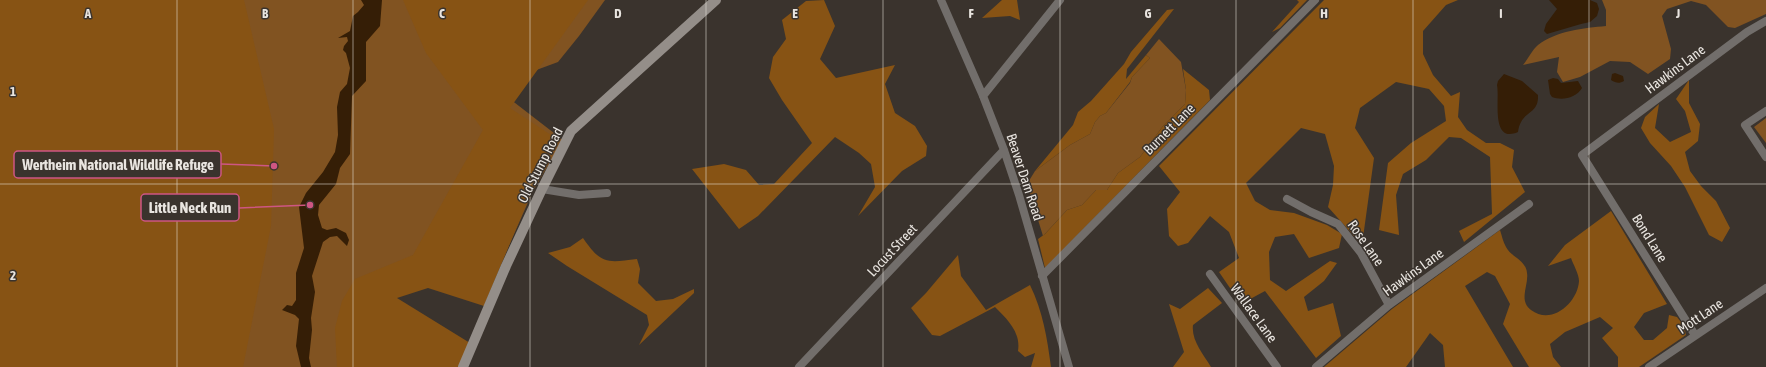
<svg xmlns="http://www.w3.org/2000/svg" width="1766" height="367" viewBox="0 0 1766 367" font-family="'Asap Condensed',sans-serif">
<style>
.green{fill:#815321}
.forest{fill:#875314}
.water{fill:#351e06}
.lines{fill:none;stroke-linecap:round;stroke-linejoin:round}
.street{stroke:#726e6b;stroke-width:8}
.secondary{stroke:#948e89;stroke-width:10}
.grid{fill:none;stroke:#e9e5e0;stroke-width:1;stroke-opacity:0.55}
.labels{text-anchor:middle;stroke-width:3;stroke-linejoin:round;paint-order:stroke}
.street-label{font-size:14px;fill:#e9e5e0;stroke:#3a332d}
.grid-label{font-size:13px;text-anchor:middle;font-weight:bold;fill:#e9e5e0;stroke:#3a332d;stroke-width:3;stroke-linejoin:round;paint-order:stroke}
.leader{fill:none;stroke:#ce5683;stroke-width:1.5}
.callout-dot{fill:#ce5683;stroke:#3a332d;stroke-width:1.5}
.callout{fill:#3a332d;stroke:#ce5683;stroke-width:1.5}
.callout-label{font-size:15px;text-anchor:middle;font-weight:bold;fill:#e9e5e0}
</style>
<rect width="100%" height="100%" fill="#3a332d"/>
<path class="green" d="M0,0H605L579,36L558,62L493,86L563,140L533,191L484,302L413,255L394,299L458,367H0Z
M1602,0H1766V14L1735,28L1728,27L1706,5L1691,1L1667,9L1662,16L1671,49L1670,59L1648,74L1630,62L1610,61L1580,77L1563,82L1557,72L1559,57L1523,65C1528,59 1532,50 1538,45C1556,31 1584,28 1606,26V10Z
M1159,39L1181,62L1186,90L1185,104L1163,126L1140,157L1118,173L1107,190H1096L1082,205L1067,210L1043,236L1027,184L1035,171L1070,145L1090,134L1095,122L1100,116L1106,113L1130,83L1132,77L1150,58L1146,55Z
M1766,118V143L1754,127Z"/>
<path class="forest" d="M0,0H244L274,129L271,226L243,367H0Z
M403,0H588L510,108L554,137L484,306L428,288L397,298L470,343L459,367H337L335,328L342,301L355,279L413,255L483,130L426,53Z
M824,0L835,26L820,59L836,78L895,65L885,84L895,113L915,126L927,146L926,156L902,171L858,216L875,187L871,164L859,153L835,137L758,216L739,229L692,169L724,164L746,170L759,185L774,184L812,143L782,100L769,78L773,57L786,39L782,20L806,1Z
M1002,0H1017L1020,20L1010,16L982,18Z
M1297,0H1307L1280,28L1272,32L1299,2Z
M1324,0H1458L1446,5L1423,31V54L1433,75L1451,96L1460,92L1458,117L1467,130L1486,143H1500L1514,150L1512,167L1525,192L1464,242L1459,231L1492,214L1490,157L1461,138L1449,137L1426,160L1403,174L1396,195L1399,235L1379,230L1388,163L1411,143L1446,121L1444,106L1429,89L1396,82L1360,108L1355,128L1374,158L1362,245L1328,207L1333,185L1334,166L1325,134L1301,128L1246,183L1255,201L1270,210L1294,213L1327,225L1342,234L1339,248L1309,258L1294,234L1275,237L1269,252L1270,280L1286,291L1330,261L1337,263L1324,281L1304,297L1308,311L1333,303L1341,336L1316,358L1265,291L1241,304L1219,272L1239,258L1229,232L1210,216L1188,243L1178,246L1169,236L1167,209L1180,192L1159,166Z
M1174,9L1127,69L1126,79L1146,55L1150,58L1132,77L1130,82L1106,113L1100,116L1095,122L1090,134L1070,145L1035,171L1073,125L1078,112L1091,101L1124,64L1131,52L1167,10Z
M1183,69L1209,90L1210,100L1045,268L1038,239L1045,234L1067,210L1082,205L1096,190H1107L1118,173L1140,157L1163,126L1185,104L1186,90Z
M1689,80V103L1700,124L1698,141L1685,152L1690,171L1701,186L1716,201L1730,228L1722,242L1709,235L1685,187L1671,166L1650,143L1641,128L1645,117L1659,104L1655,128L1670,142L1691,132L1685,111L1676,99Z
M1611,211L1667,304L1644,313L1634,327L1644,340H1653L1667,328L1669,315L1677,317L1684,326L1686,335L1639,367H1618V357L1602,338L1613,328L1600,317L1565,332L1550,344L1553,357L1561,367H1529L1503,324L1510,304L1495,276L1487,272L1465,286L1513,367H1445L1443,345L1430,333L1406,367H1324L1392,309L1500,230C1502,236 1503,242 1506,247C1511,257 1526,260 1527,273C1529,285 1518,300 1531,310C1552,326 1578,302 1579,281C1579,274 1573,264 1571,258L1548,266L1565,245Z
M583,238C601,264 606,263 637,259L640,269L638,283L656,301L673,299L694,289V293L639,345L649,325L647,315L567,266L548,253L570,247Z
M958,255L961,276L986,310L1030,285C1043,312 1047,337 1051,367H1031L1035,353L1025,357L1018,351C1021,332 1007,319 995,307L940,336L932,335L911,308L926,293Z
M1208,288L1222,303L1193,325C1191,340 1203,354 1211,367H1173L1184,352L1169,304L1180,309Z"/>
<path class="water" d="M361,0H382L380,26L366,42V81L352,96L350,154L340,168L336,184L319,205L318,215L322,228L327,230L336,228L346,233L349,240L347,246L337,236L330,237L323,242L312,276L315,292L311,318L312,330L309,358L311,367H301L296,346L299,319L295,315L282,310L287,305L292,306L296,300V273L304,248L299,207L306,193L323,172L335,152L338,135L337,107L340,92L347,84L350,68L346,53L343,50L344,46L348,41L347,37L338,38L350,31L353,16L358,12L364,5Z
M1549,0H1590L1597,3L1599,9L1597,16L1590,22L1581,24L1547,34L1544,31L1546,24L1557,9Z
M1615,73L1623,76L1624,81C1619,84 1616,83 1611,80L1612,74Z
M1504,74L1522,81L1538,95C1539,116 1521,109 1518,132C1490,144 1500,98 1497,85L1498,81Z
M1553,78L1558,79L1561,83L1578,81L1582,88C1576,98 1562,101 1552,97L1550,94L1548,80Z"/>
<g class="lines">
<path class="street" d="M941,0L983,96L1004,150L1019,195L1069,367
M983,96L1060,0
M1766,111L1745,125L1766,157
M542,189L579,195L607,193
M1287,199L1311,212L1338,224L1361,253L1389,305
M1210,274L1277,367
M1042,276L1315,0
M1695,335L1582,155L1747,32L1766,21
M799,367L1004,150
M1316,367L1389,305L1529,204
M1649,367L1766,288"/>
<path class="secondary" d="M463,367L506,266L542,189L571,131L716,0"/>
</g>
<path class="grid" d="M177,0V367M353,0V367M530,0V367M706,0V367M883,0V367M1060,0V367M1236,0V367M1413,0V367M1589,0V367M0,184H1766"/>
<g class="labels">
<g class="street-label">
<text transform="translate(1675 69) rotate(-37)" y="5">Hawkins Lane</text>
<text transform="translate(1169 129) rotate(-45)" y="5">Burnett Lane</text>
<text transform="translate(540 165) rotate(-63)" y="5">Old Stump Road</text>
<text transform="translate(1025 177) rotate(72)" y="5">Beaver Dam Road</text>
<text transform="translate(1650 238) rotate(58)" y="5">Bond Lane</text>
<text transform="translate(1366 243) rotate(55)" y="5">Rose Lane</text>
<text transform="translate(892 250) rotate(-47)" y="5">Locust Street</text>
<text transform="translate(1413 272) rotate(-36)" y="5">Hawkins Lane</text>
<text transform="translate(1254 313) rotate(54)" y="5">Wallace Lane</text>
<text transform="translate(1700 316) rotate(-34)" y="5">Mott Lane</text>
</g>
</g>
<g class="grid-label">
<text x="88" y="18">A</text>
<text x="265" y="18">B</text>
<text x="442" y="18">C</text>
<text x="618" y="18">D</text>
<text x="795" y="18">E</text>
<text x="971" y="18">F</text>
<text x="1148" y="18">G</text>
<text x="1324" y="18">H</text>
<text x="1501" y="18">I</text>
<text x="1678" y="18">J</text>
<text x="13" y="96">1</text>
<text x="13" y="280">2</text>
</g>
<path class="leader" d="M274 166L221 164M310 205L239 208"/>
<g class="callout-dot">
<circle cx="274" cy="166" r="4"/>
<circle cx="310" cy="205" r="4"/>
</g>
<g class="callout">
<rect x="14" y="151" width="207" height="27" rx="4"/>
<rect x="141" y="194" width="98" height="27" rx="4"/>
</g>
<g class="callout-label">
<text x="118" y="170">Wertheim National Wildlife Refuge</text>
<text x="190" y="213">Little Neck Run</text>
</g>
</svg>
